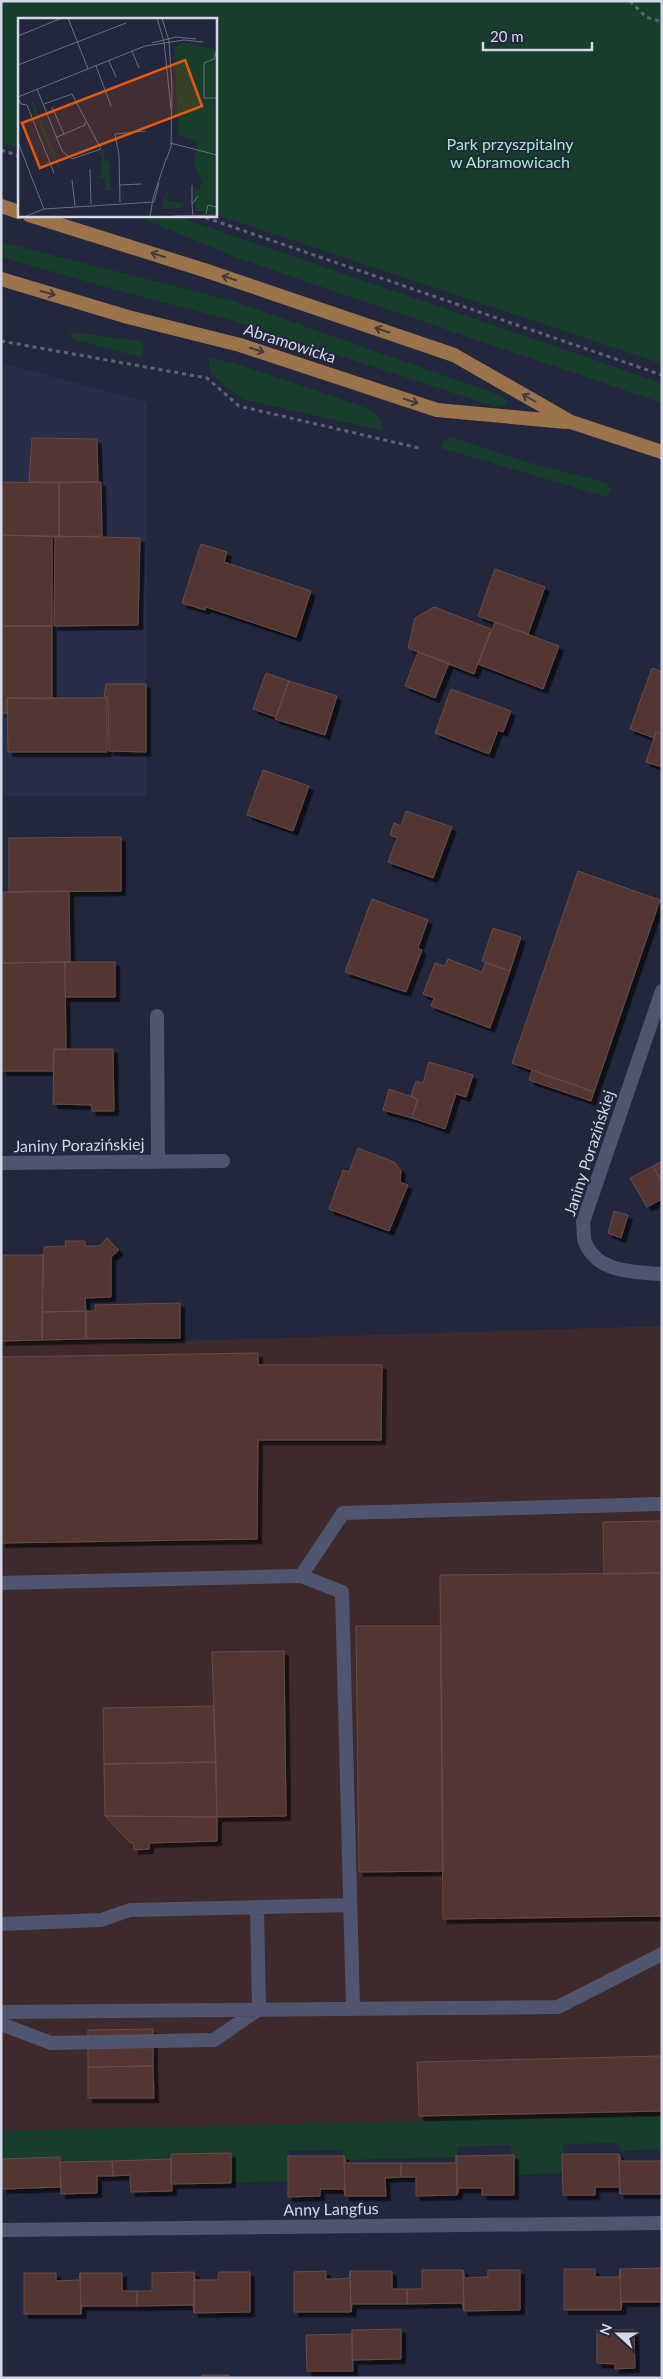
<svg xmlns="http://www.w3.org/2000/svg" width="663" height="2379" viewBox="0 0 663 2379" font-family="Lato,sans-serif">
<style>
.built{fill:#282e4a}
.industrial{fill:#3e2a2c}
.green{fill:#163e2b}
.building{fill:#523532;stroke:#694b47;filter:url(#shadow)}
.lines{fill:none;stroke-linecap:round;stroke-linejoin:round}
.path{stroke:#5f6376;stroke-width:3;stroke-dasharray:4 4;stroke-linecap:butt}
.service{stroke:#4f556e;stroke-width:14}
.minor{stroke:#4f556e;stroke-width:14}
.primary{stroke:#9b744b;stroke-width:14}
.oneway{stroke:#413a40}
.labels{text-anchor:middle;stroke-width:4;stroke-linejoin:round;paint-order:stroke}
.park-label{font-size:16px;fill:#9eedc4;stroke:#23273d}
.street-label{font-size:16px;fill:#d5d9e7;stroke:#23273d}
.inset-road{fill:none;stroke:#6a6e81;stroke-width:1}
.view{fill:#e8590c;fill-opacity:0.15;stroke:#e8590c;stroke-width:2.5}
.inset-edge{fill:none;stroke:#d5d9e7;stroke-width:2.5}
</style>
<defs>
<filter id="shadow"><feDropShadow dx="4.5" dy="4.5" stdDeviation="0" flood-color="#0009"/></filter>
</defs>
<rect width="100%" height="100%" fill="#23273d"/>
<path class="built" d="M1,363L147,402L146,796H1Z"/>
<path class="industrial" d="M662,1326V2115L1,2131V1341H182Z"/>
<path class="green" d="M1,1H662V364L215,214V19H19V148L1,143Z
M134,215H172L618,368L662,384V403L240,259Z
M1,242L233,301L502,396L508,404L496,407L231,320L127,293L1,257Z
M69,332L142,341L144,350L141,357L75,340Z
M209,358L235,363L372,410L378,416L384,431L242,399L210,373Z
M450,437L527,462L607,483L611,489L607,497L441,448L444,440Z
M662,2115V2149L620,2151L619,2143L563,2144L564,2173L513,2175L511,2145L457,2147V2157L343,2160L342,2150L288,2151L289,2181L231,2183L230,2153L171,2154V2159L60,2162V2157L2,2159L1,2189V2131Z"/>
<path class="building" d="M32,438L97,439L98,482H29Z
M1,482L59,483V537L1,535Z
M101,482L102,536L59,537V483Z
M1,535L52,536V626H1Z
M55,536L140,538L138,625L54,626Z
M201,544L227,552L224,562L311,591L296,637L206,607L205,610L182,603Z
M495,569L545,587L528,634L478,616Z
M434,607L491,629L474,674L408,648L415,618Z
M495,622L559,646L543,689L478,664Z
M1,626H52V699L7,698L8,713H1Z
M418,652L449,663L435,698L405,686Z
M652,668L662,672V734L656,732L654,738L630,729Z
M266,673L289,681L276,717L253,709Z
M289,681L337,696L325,735L275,719Z
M106,684H146V752L109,751L108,697H104Z
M451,689L511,711L503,732L498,730L489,754L435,733Z
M7,698H107V752H8Z
M656,732L662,734V767L646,762Z
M263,770L309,786L293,831L247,815Z
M406,811L452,827L433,878L388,862L397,838L390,835L394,823L401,826Z
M121,837V891L9,892V838Z
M578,871L660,900L594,1092L512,1063Z
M69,891L70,962L3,963V892Z
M372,899L428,920L418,948L422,950L406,992L345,972Z
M493,928L521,937L510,971L482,961Z
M448,959L482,972L485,963L510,971L490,1028L431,1006L434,998L423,994L435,963L445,966Z
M65,962H115V997H65Z
M65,962L66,1050L54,1049L53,1071H2L1,963Z
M54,1049H113L114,1111H92L91,1105L53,1104Z
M429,1062L473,1075L466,1097L456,1094L445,1129L412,1118L418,1099L411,1096L416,1081L423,1083Z
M532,1070L594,1092L591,1101L529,1080Z
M389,1089L418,1099L412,1118L383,1110Z
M358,1148L394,1162L401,1170L400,1182L408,1185L389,1231L329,1209L343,1170L349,1172Z
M662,1161V1182L653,1166Z
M653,1166L662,1182V1199L647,1207L630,1178Z
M614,1211L628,1215L621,1238L608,1233Z
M107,1238L119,1250L111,1257V1297L85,1298L86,1311L42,1312L44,1247L66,1246L65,1241H85V1246H100Z
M1,1255H43L42,1340L1,1341Z
M180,1303V1338L86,1339V1311H95V1305Z
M86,1311V1339L42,1340V1312Z
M258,1353V1365H382L381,1440H258L257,1539L1,1543V1357Z
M662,1521V1573L604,1574L603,1522Z
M662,1573V1916L443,1919L440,1575Z
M356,1626H441L443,1871L359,1872Z
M284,1651L286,1816L217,1817L212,1652Z
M214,1706L216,1762L104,1764L103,1708Z
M216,1762L217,1817L105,1816L104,1764Z
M105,1816L217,1817V1841L149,1843V1849L134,1850L133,1843H130Z
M153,2029V2066L88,2067V2030Z
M661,2056L662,2111L419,2116L417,2062Z
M153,2066L154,2098H88V2067Z
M231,2153V2183L171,2184V2154Z
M562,2154H619L620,2194L619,2187H595V2195H563Z
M619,2154L621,2161H662L661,2194H620Z
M456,2155L457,2195L416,2196V2177H401V2163H456Z
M514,2155V2195H482V2188H459L457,2195V2156Z
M288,2156H344L345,2196L344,2189H320V2196L288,2197Z
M344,2156L346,2163H401V2177L385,2178L386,2196H345Z
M60,2157L61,2187L3,2189L2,2159Z
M171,2159L172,2191L131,2192L130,2175L113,2176L112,2161Z
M112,2161L113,2176H97V2193L61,2194L60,2162Z
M662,2268V2302H622L621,2310L620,2269Z
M564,2269H595V2277H619L620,2269L621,2310H564Z
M422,2270H463L464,2311L462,2303L407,2304V2289H422Z
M463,2270L465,2278L488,2277V2270H520V2310L464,2311Z
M326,2271V2279H337L349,2278L350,2271L351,2312H294V2272Z
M350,2271H392V2289H407V2304H352L351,2312Z
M194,2272V2313L193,2305L137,2306V2291H152V2273Z
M194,2272L195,2280H218L219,2272H250V2312L194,2313Z
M24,2273H56V2281L79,2280L80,2273L81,2314H24Z
M80,2273H122V2291H137V2306H82L81,2314Z
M401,2329V2359L352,2360V2330Z
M597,2330H634L635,2368L615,2369V2364L597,2363Z
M352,2334L353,2371H307L306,2335Z
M202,2375H229V2378H202Z"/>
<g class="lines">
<path class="path" d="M630,1L646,17L662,22
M1,150L19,156
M198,215L662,375
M1,341L207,378L239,406L419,448"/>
<path class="service" d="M301,1576L342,1592L353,2007
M1,1583L301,1576L343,1513L662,1504
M1,1924L101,1920L130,1910L350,1905
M1,2012L558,2007L662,1954
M1,2024L51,2043L214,2040L259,2009L257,1908"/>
<path class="minor" d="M662,991L583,1222C584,1228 583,1236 585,1242C597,1273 635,1272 662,1274
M157,1016L158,1162
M1,1163L223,1161
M1,2230L662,2223"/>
<path class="primary" d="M1,206L19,212
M29,215L204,270L454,355L571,422L662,452
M1,279L128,317L240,345L437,410L566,422"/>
</g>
<defs><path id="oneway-shaft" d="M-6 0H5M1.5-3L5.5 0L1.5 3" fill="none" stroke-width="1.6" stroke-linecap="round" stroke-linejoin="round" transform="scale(1.25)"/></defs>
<g class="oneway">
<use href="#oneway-shaft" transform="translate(158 255) rotate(-162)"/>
<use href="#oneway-shaft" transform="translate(229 278) rotate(-162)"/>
<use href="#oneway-shaft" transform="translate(48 293) rotate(16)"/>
<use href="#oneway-shaft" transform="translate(382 330) rotate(-161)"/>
<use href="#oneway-shaft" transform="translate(257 350) rotate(17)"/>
<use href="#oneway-shaft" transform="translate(529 398) rotate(-150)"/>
<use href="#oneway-shaft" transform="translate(411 401) rotate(18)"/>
</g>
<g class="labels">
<g class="park-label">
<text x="510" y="150">Park przyszpitalny<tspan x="510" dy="18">w Abramowicach</tspan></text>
</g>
<g class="street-label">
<text transform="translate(290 343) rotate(18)" y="6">Abramowicka</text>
<text transform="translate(79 1145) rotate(-1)" y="6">Janiny Porazińskiej</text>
<text transform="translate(589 1153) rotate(-72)" y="6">Janiny Porazińskiej</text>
<text transform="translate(331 2209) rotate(-1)" y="6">Anny Langfus</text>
</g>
</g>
<g transform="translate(18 18)">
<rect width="199" height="199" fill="#23273d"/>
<path d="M164,24L199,32V195L177,193L176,170L182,171L184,163L175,146L180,124L160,117L157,30ZM13,79L43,151L41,152L16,96ZM86,131V143H91L92,170L99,172H87V160H78L83,158L84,137L79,134ZM149,172L151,173L148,182L166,186L163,190L144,191Z" fill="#163e2b"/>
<path class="inset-road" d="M50,0L70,51M139,0L146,24L153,91M144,0L151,23L154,70L153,129L148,142M0,18L44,0M134,25L158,19L178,21M199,31L196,41L186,45V80H199M114,33L121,50M91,43L98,59M0,47L108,5M78,48L93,88M19,71L44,133L54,141L83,131L54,76L26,86M0,79L127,28L166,22L185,24M0,80L3,86L9,87L36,155M34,89L46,116M39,119L67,107V104M0,124L26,191M152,125L199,137M72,151L73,186M54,162L57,188M102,167L123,166M102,184L101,137L97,116L128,113M136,184L141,165M174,186V167M188,196L190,187L198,189M155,198L199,197M6,199L26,191L136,184M132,199L135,180L148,141M175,199L174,186L180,178"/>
<path class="view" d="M167,42L184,88L22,150L4,105Z"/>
<rect width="199" height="199" class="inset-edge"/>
</g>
<rect width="663" height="2379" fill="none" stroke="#d5d9e7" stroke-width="5"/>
<g transform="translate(618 2334) rotate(291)" stroke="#23273d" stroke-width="4" paint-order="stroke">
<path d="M0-4L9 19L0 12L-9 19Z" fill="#d5d9e7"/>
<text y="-8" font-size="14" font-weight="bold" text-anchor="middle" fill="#d5d9e7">N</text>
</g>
<path d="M483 42v8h109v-8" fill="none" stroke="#d5d9e7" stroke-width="2.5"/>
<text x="490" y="42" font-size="15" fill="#d5d9e7" stroke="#23273d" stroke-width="4" paint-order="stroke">20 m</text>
</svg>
